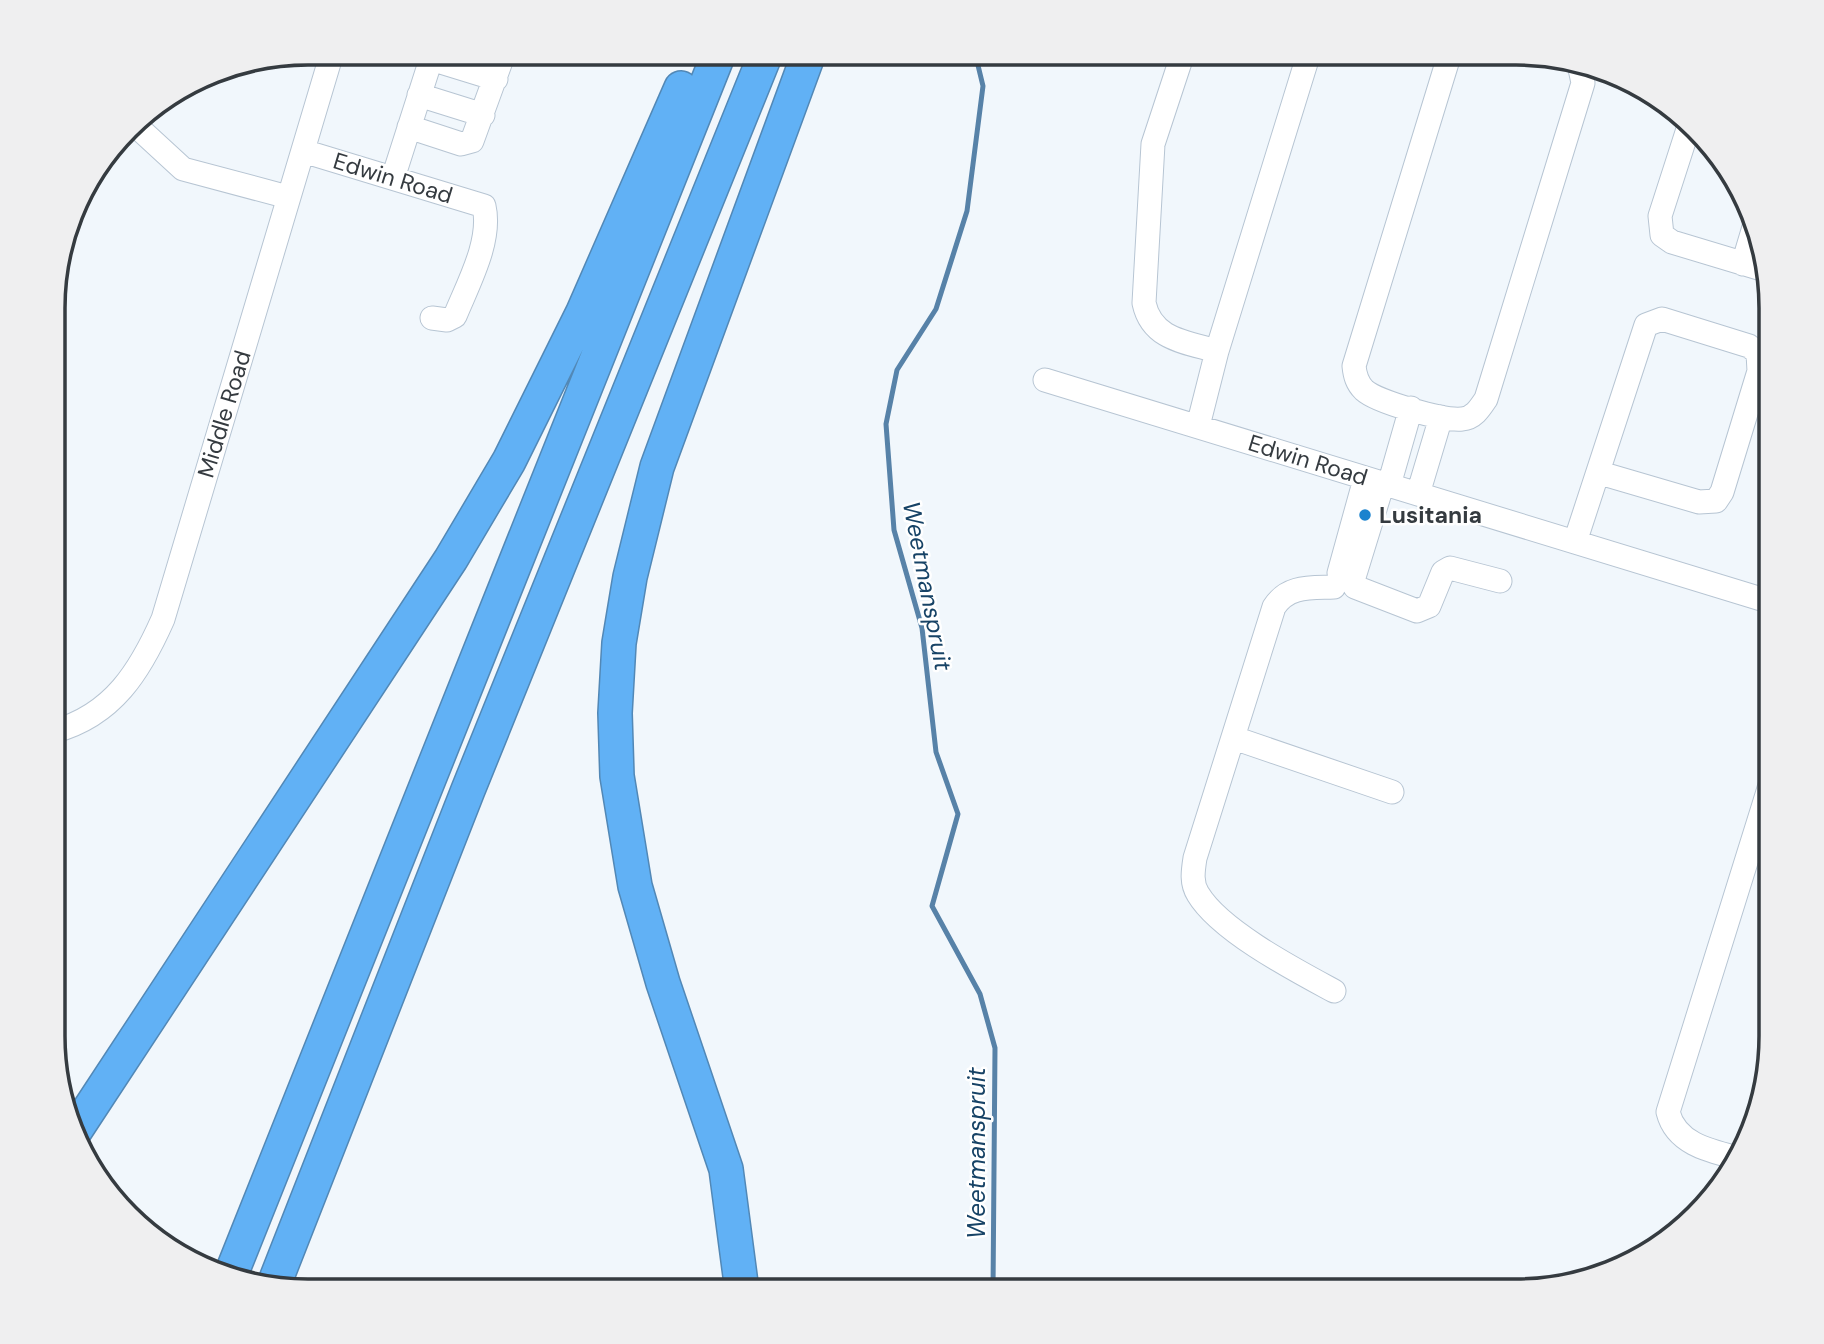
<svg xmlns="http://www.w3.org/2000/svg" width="1824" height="1344" viewBox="0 0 1824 1344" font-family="'DM Sans',sans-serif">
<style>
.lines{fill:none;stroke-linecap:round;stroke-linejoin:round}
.stream{stroke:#5782a8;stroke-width:5}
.minor-casing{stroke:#b7c5d3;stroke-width:25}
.highway-casing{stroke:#5288b6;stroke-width:36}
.minor{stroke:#fff;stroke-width:23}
.highway{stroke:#61b1f5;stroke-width:33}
.poi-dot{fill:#1b83ce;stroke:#fff;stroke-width:2.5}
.labels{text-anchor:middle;stroke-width:5;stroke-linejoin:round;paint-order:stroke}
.street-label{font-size:23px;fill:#353b40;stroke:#fff}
.poi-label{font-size:23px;font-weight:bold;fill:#353b40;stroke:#fff;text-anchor:start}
.water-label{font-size:24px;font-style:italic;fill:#174366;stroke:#fff}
.rim{fill:none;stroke:#353b40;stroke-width:3.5}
</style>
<rect width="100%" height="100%" fill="#f1f7fc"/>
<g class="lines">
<path class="stream" d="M975,53L983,86L967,211L936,309L897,370L886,424L894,530L922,628L936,752L958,814L932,906L980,994L995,1048L993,1291"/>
<g class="minor-casing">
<path id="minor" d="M1183,53L1153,144L1144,303C1152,340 1186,342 1217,351
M1450,53L1354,366C1355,376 1357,383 1364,390C1377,402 1444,421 1462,419C1474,418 1480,408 1486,399L1583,83L1579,64
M431,59L496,79
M419,95L483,115
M133,123L183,169L288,197
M1689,126L1660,216L1662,235L1672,242L1765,270
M409,127L461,144L472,141L504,53
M303,151L484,206C492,241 468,284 455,316L447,320L432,318
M393,178L433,53
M1743,264L1754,227
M1045,380L1771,602
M1198,426L1217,351L1309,53
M1389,485L1411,408
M1418,494L1441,417
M1575,542L1646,325L1662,319L1749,346L1758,353L1759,371L1722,492L1716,501L1699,502L1600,473
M1339,573L1365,479
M1354,577L1383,483
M1334,587C1311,588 1288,585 1274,607L1195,858C1193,871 1191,883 1198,894C1220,931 1297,971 1334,991
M1355,587L1417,611L1429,606L1443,572L1450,568L1500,581
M55,731C113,715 140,671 163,619L332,53
M1234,738L1392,792
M1738,1158C1710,1151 1676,1144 1668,1112L1771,782"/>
</g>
<g class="highway-casing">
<path id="highway" d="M75,1131L451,559L509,461L583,312L681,88
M230,1277L719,53
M273,1287L468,790L766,53
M742,1291L726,1169L663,983L635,886L617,776L615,713L619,643L630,577L657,467L809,53"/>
</g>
<use href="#minor" class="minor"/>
<use href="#highway" class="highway"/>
</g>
<circle class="poi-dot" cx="1365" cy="515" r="7"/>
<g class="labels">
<g class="street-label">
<text transform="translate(393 178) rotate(17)" y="8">Edwin Road</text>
<text transform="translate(224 414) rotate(-73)" y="8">Middle Road</text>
<text transform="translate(1308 460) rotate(17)" y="8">Edwin Road</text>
</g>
<g class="poi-label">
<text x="1379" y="523">Lusitania</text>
</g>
<g class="water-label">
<text transform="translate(927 586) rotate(79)" y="8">Weetmanspruit</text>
<text transform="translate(977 1153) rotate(-90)" y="8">Weetmanspruit</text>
</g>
</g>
<path d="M0 0H1824V1344H0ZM308 65H1516A243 243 0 0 1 1759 308V1036A243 243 0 0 1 1516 1279H308A243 243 0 0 1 65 1036V308A243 243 0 0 1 308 65Z" fill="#efeff0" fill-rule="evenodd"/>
<path class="rim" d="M308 65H1516A243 243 0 0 1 1759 308V1036A243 243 0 0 1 1516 1279H308A243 243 0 0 1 65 1036V308A243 243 0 0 1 308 65Z"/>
</svg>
